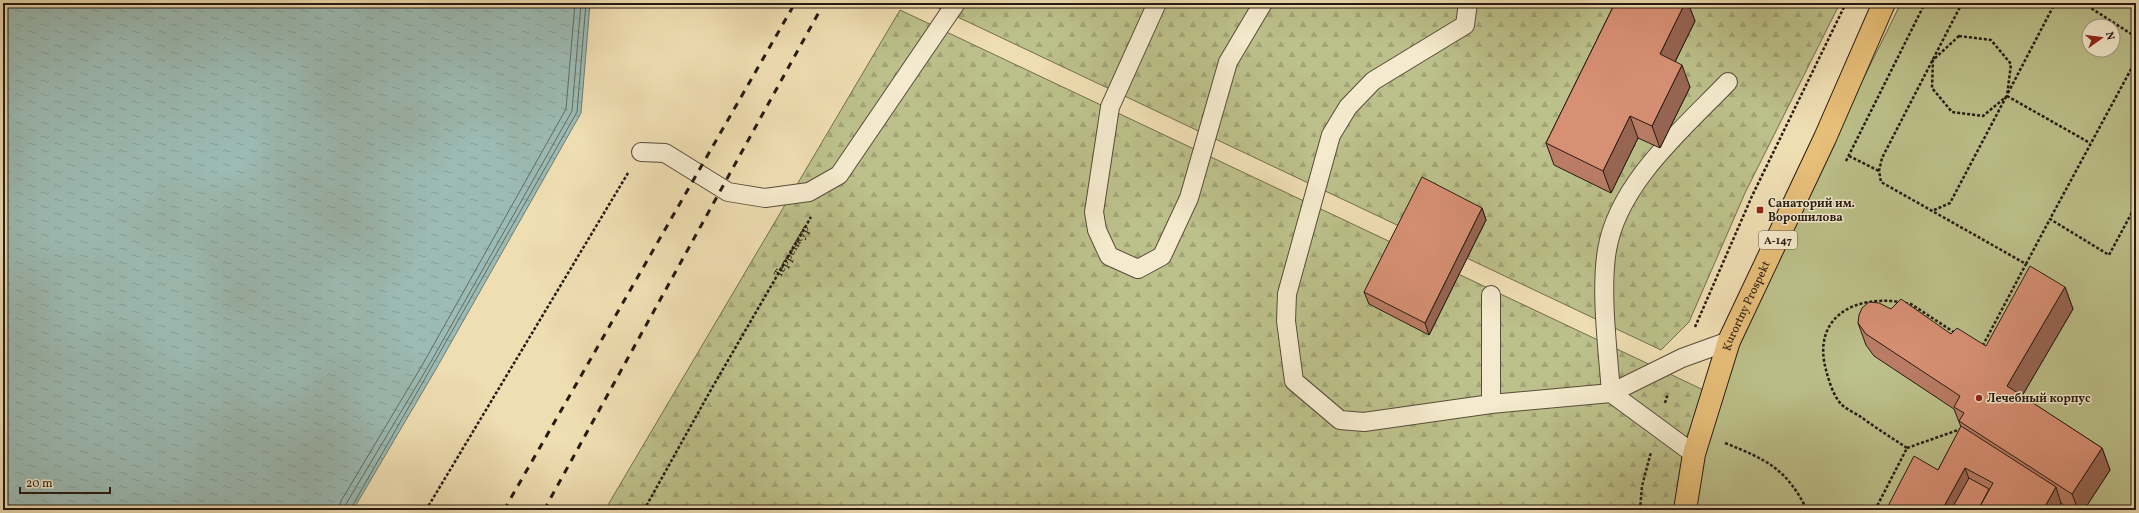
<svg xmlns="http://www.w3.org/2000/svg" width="2139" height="513" viewBox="0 0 2139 513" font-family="Vollkorn,serif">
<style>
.forest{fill:url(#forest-firs);stroke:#716e4e;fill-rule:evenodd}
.green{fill:#bcc08a;stroke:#716e4e;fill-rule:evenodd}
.water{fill:url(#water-ripples);stroke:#6d7b73}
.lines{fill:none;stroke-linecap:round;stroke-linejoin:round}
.shore{stroke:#616b63;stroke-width:1}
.lane-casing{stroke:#584c3a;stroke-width:20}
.primary-casing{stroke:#261b12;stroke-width:24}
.path{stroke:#261b12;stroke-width:2.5;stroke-dasharray:3 2;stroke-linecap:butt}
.lane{stroke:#f5eacd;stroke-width:18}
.primary{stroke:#e8bf79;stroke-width:22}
.rail{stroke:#261b12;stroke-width:3;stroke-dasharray:7 7;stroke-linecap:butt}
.wall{fill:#ba7c65;stroke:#261b12}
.shaded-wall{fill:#976552;stroke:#261b12}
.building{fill:#d89075;stroke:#261b12}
.poi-dot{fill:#8f2418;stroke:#f5eacd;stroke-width:1.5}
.labels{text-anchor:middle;stroke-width:3;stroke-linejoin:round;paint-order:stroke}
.shield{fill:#f5eacd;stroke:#64594a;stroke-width:1}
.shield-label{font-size:11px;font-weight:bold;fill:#261b12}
.poi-label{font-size:12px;font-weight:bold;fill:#261b12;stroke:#f5eacd;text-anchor:start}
.street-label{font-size:12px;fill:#261b12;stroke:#f5eacd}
</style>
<defs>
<pattern id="forest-firs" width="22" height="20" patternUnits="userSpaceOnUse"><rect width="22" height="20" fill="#bcc08a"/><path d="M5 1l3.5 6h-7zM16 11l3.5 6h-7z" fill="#a1a476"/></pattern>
<pattern id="water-ripples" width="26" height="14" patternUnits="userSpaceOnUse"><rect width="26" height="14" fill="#9cbbb4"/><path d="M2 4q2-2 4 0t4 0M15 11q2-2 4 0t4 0" fill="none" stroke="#86a09a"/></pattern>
</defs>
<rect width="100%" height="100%" fill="#efdeb2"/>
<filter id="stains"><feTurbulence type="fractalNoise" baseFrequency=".005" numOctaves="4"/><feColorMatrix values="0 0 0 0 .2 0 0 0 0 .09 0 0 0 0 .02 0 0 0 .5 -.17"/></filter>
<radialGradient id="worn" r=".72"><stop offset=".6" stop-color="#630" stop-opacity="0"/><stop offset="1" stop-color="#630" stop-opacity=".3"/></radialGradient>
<path class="forest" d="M928,3H1840L1745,193L1689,322L1661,350Z
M1901,3H2136V510H605L900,10L1712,394ZM2089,26H2113V50H2089Z"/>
<path class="green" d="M1901,3H2136V510H1685L1732,342ZM2089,26H2113V50H2089Z"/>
<path class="water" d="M3,3H590L581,113L436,369L353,510H3Z"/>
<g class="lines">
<path class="shore" d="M339,510L341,501L424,362L566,109L575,3
M345,510L346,504L429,365L572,111L581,3
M350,510L577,112L586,3"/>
<g class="lane-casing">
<path id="lane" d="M1157,3L1110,107L1094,212L1097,230L1109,256L1138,269L1162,256L1189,198L1228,62L1263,3
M1468,3L1465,25L1373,81L1348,107L1331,135L1287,294L1286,321L1294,381L1340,420L1364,422L1491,404L1611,393L1682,358L1729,341
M641,152L665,153L728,192L765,198L809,192L839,175L956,3
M1491,404V295
M1694,454L1611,393C1608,351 1600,291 1607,250C1618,183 1683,129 1728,82"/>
</g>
<g class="primary-casing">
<g id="primary">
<path id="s2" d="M1685,510L1694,454L1729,341L1825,138L1884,3"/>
</g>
</g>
<g class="path">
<path d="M1962,3L1882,158L1879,171L1881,182L2026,264L1982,347"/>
<path d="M2083,3L2136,37"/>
<path d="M1959,36L1991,40L2011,64L2007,96L1983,116L1952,112L1932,88L1933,60Z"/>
<path d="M2136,60L2050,219L2109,255L2136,205"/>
<path d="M2008,93L2055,3"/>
<path d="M2007,96L2090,143"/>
<path d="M1849,156L1879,171"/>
<path d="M1846,161L1925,3"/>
<path d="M1934,210L1950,203L2006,97"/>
<path d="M2026,264L2050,219"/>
<path d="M1905,303L1911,304L1955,333"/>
<path d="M1695,327L1752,196L1846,3"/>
<path d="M1665,403L1668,393"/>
<path d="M1725,443C1767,460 1786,468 1807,510"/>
<path d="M1907,448L1961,429"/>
<path d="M426,510L628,173"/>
<path id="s1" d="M644,510L708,395L811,217"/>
<path d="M1640,510L1642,486L1651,452"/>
<path d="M1875,510L1907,448C1892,438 1876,428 1861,417C1855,413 1846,409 1841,404C1833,395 1829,381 1826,370C1812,318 1853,295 1900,302"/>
</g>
<use href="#lane" class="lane"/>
<use href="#primary" class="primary"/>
<path class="rail" d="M504,510L795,3
M544,510L824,3"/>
</g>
<path class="wall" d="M1615,3H1688L1695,21L1675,62L1690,87L1660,148L1638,138L1611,193L1554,165L1546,143Z
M1482,208L1486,220L1429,335L1369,304L1364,292Z
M2065,287L2073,309L2022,396L2102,448L2110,470L2084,510H2071L2061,503L2058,510H1886L1938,470L1961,427L1954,409L1874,356L1866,345L1858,323L1891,309L1951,334L1986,346Z"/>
<path class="shaded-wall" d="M1685,3H1688L1695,21L1668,76L1660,54Z
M1682,65L1690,87L1660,148L1652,126Z
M1630,116L1638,138L1611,193L1603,171Z
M1482,208L1486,220L1429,335L1425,323Z
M2065,287L2073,309L2015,408L2007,386Z
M2102,448L2110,470L2084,510H2078L2072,494Z
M1965,468L1971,484L1957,510H1942Z
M2056,487L2061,503L2058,510H2043Z"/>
<path class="building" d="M1615,3H1685L1660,54L1682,65L1652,126L1630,116L1603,171L1546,143Z
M1422,177L1482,208L1425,323L1364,292Z
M2030,266L2065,287L2007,386L2102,448L2072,494L1959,421L1964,413L1954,407L1960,396L1866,334L1858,323L1859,315L1862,308L1869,302L1879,303L1891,309L1901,299L1951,334L1957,328L1986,346Z
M1961,426L2056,487L2043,510H1978L1993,483L1965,468L1942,510H1886L1914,456L1938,470Z
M1969,478L1989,489L1978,510H1951Z"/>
<g class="poi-dot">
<rect x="1756" y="206" width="8" height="8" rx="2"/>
<circle cx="1979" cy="398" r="4"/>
</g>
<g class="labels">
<rect class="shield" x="1759" y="231" width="38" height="18" rx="3"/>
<g class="shield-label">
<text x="1778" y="244">А-147</text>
</g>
<g class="poi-label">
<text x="1768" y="207">Санаторий им.<tspan x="1768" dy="14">Ворошилова</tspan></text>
<text x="1987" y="402">Лечебный корпус</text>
</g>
<g class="street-label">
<text dy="4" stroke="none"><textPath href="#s1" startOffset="298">Терренкур</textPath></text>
<text dy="4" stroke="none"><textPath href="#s2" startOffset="214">Kurortny Prospekt</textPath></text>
</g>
</g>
<rect width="2139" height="513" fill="none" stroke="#efdeb2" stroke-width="16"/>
<rect x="4" y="4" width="2131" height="505" fill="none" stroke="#261b12" stroke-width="2"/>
<rect x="8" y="8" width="2123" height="497" fill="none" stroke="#261b12"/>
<g transform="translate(2101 38) rotate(76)"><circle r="19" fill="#f5eacd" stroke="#a29782"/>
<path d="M0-3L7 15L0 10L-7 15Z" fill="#8f2418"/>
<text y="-6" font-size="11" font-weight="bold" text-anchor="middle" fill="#261b12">N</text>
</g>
<path d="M20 487v6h90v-6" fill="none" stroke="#261b12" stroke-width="2"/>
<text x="26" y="487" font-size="12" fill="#261b12" stroke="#f5eacd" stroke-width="3" paint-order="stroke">20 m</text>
<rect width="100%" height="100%" filter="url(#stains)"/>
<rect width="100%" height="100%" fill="url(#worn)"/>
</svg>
